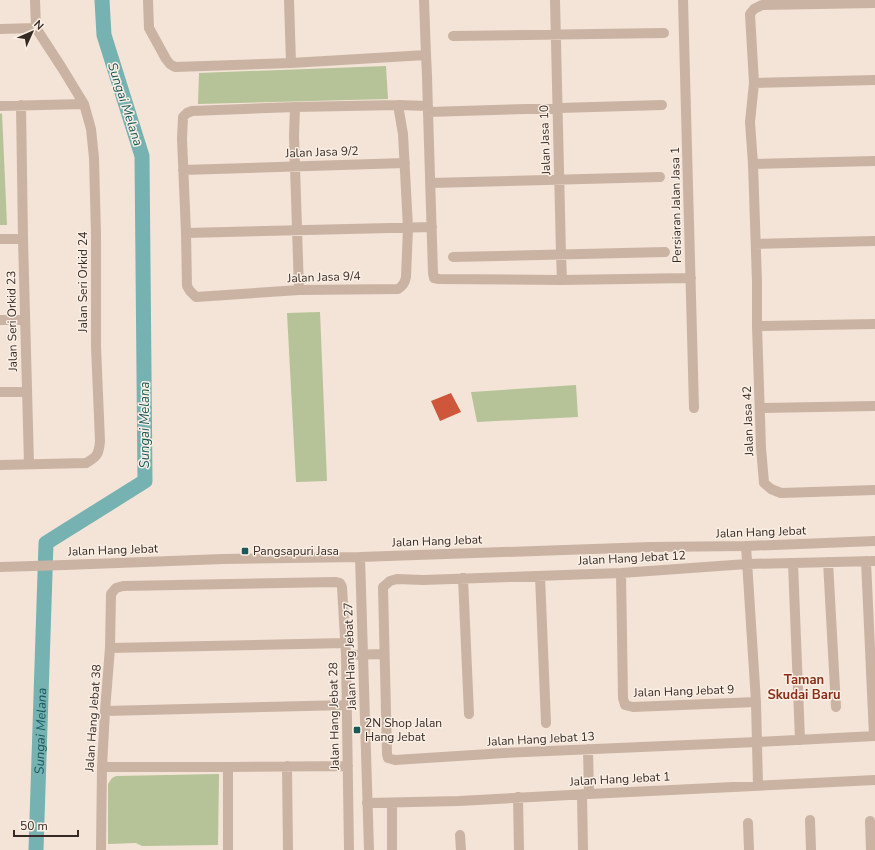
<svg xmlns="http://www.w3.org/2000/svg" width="875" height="850" viewBox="0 0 875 850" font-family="'Nunito Sans',sans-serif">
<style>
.green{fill:#b6c297}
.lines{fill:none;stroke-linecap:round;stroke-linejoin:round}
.river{stroke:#75b2b1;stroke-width:15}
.building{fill:#ce563a}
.minor{stroke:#cbb3a3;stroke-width:10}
.tertiary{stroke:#cbb3a3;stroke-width:10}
.poi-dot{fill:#18595a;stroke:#faefe4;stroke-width:1.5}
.labels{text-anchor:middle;stroke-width:3;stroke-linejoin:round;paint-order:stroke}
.street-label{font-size:12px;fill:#362a25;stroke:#faefe4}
.poi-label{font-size:12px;fill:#362a25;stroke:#faefe4;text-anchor:start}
.water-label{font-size:13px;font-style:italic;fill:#18595a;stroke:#faefe4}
.neighbourhood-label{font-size:13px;font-weight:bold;fill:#8a2e19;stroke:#faefe4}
</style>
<rect width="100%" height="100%" fill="#f3e4d7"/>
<path class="green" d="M386,66L388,99L198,104L199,73Z
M2,113L7,225H0V114Z
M320,312L327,481L296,482L287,313Z
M576,385L578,417L477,422L471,392Z
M219,774L218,845L142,846L136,843L108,844V784L112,778L116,776Z"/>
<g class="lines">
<path class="river" id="s1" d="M36,850L46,543L145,481L142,156L104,35L102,0"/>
</g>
<path class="building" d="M451,393L461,412L440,421L431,401Z"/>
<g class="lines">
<path class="minor" d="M148,0L149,28L166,59L170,64L175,67L291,63L426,55
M289,0L291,63
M424,0L426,55L427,75L428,112L433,273L434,278L439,279L562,280L691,278
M555,0L561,254L562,280
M683,0L694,408
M875,3L762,5L754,9L750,14L754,83L750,122L753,164L757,282V326L761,448L764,483L771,489L781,493L875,490
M0,29L36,28
M453,36L664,33
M754,83L875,80
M21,105L23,239L29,464
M398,105L403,134L408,228L406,277C405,283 403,286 398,289L299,290L196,297L190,291L187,286L186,233L182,139L183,117L187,113L192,111L295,107L398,105L428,106
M0,106L84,104
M295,107L294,136L299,290
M428,112L662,105
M753,164L875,161
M183,170L405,163
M430,183L660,177
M186,233L432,227
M0,239H23
M756,244L875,241
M453,257L665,252
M0,320H25
M757,326L875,324
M0,392H27
M760,408L875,406
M0,465L86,463C97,457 99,454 100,441L96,347V235L94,158L91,129L84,104L62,68L36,28L35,0
M746,546L756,702L758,785
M866,561L874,736
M875,561L747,564L621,573L423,580L397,579L390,581L383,587L387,754L388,758L395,760L505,753L757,742L875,736
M828,562L836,707
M793,563L800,740
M621,573L623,698L625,705L633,707L756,702
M540,576L546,723
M463,578L469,714
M110,648L345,643
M346,655L384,654
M105,711L347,705
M588,749L589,794
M287,766L288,850
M102,767H228L348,766
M582,794L583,850
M518,797L519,850
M367,803L459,801L589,794L875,780
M392,803V850
M810,820L811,850
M870,821L871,850
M748,823L749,850
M460,835L461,850
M101,850L102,767L105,711L110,648L111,594L116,588L123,586L336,582L340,583L342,587L346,655L349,850
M228,850V767"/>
<path class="tertiary" d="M360,557L369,850
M0,567L65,565L223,559L360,557L650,547L746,546L875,541"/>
</g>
<g class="poi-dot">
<rect x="241" y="547" width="8" height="8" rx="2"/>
<rect x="353" y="726" width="8" height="8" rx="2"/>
</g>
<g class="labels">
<g class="street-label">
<text transform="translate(545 140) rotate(-92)" y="4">Jalan Jasa 10</text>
<text transform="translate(322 152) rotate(-2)" y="4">Jalan Jasa 9/2</text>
<text transform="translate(676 205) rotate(-91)" y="4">Persiaran Jalan Jasa 1</text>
<text transform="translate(324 277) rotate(-2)" y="4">Jalan Jasa 9/4</text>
<text transform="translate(83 282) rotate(-90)" y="4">Jalan Seri Orkid 24</text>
<text transform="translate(12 321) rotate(-91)" y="4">Jalan Seri Orkid 23</text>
<text transform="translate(748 421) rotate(-92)" y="4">Jalan Jasa 42</text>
<text transform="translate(761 532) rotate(-2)" y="4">Jalan Hang Jebat</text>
<text transform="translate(437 541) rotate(-2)" y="4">Jalan Hang Jebat</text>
<text transform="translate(113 550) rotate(-2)" y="4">Jalan Hang Jebat</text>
<text transform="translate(632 558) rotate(-3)" y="4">Jalan Hang Jebat 12</text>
<text transform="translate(350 656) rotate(-92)" y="4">Jalan Hang Jebat 27</text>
<text transform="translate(684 691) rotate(-2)" y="4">Jalan Hang Jebat 9</text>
<text transform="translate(334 716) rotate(-91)" y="4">Jalan Hang Jebat 28</text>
<text transform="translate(93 718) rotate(-86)" y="4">Jalan Hang Jebat 38</text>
<text transform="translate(541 739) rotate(-3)" y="4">Jalan Hang Jebat 13</text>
<text transform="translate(620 779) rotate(-3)" y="4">Jalan Hang Jebat 1</text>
</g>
<g class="poi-label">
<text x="253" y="555">Pangsapuri Jasa</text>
<text x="365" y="727">2N Shop Jalan<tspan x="365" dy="14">Hang Jebat</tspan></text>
</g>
<g class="water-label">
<text transform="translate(126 104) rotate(72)" y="5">Sungai Melana</text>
<text transform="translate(144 425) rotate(-90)" y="5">Sungai Melana</text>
<text dy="5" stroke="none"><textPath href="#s1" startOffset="119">Sungai Melana</textPath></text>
</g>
<g class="neighbourhood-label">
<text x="804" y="684">Taman<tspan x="804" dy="15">Skudai Baru</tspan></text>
</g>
</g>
<g transform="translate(32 32) rotate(45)" stroke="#faefe4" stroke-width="3" paint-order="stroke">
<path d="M0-3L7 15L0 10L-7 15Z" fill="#362a25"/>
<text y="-6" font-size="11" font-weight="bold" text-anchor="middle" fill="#362a25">N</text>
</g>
<path d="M14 830v6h64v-6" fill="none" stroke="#362a25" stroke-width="2"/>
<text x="20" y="830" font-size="12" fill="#362a25" stroke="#faefe4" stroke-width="3" paint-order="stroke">50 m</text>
</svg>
